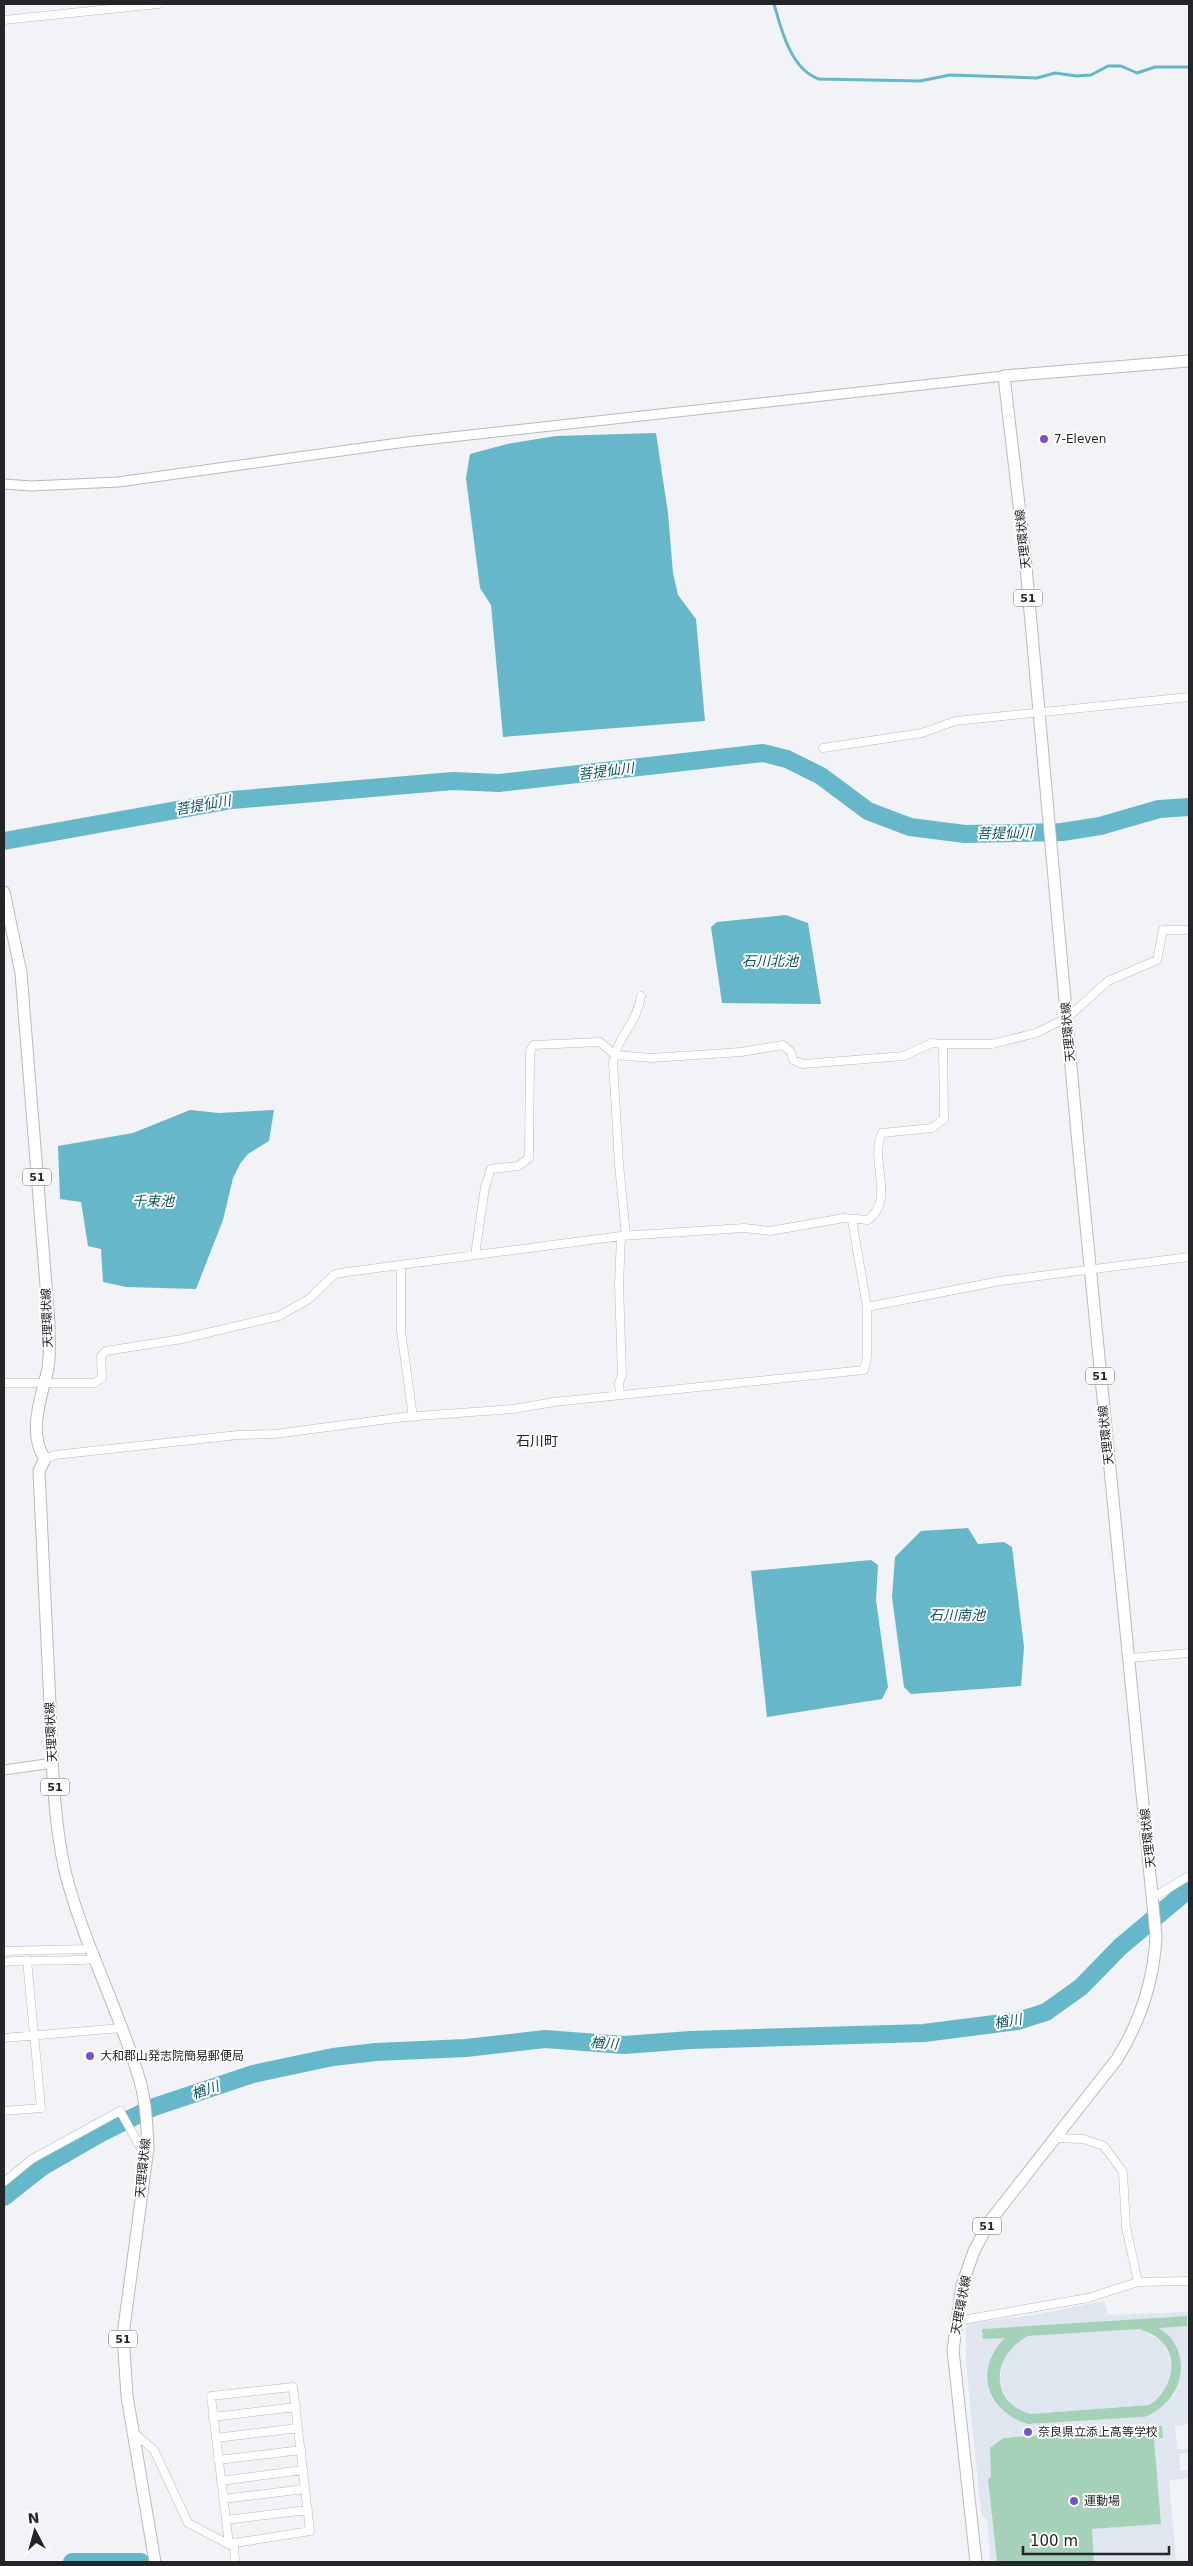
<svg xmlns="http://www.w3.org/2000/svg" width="1193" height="2566" viewBox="0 0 1193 2566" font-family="'DejaVu Sans','Noto Sans JP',sans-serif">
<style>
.built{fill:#e0e6f0;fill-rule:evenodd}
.green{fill:#a5d1b8;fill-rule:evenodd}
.water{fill:#66b7ca}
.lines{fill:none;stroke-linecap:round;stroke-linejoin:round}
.stream{stroke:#66b7ca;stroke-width:3}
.river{stroke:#66b7ca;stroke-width:18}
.minor-casing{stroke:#b8babe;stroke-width:9}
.tertiary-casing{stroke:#b8babe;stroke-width:11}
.primary-casing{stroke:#b8babe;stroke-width:13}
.minor{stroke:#fff;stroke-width:8}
.tertiary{stroke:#fff;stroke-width:9}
.primary{stroke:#fff;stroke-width:11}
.poi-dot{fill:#7852cc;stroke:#fff;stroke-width:2}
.labels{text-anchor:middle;stroke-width:4;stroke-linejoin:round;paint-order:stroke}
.shield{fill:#fff;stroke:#666667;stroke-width:1}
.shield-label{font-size:11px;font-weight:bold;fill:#242526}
.poi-label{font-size:12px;fill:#242526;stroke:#fff;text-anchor:start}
.street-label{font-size:12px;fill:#242526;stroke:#fff}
.water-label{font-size:14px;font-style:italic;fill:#0e5463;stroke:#fff}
.neighbourhood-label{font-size:14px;fill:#242526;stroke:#fff}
</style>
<rect width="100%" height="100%" fill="#f1f3f7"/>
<path class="built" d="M1104,2301L1108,2315L1189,2312V2424L1175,2426L1177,2449H1189V2453L1179,2454L1180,2471L1189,2470V2478L1169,2480L1176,2560L1189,2559V2562H1094L1091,2529L1160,2524L1154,2439L1163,2438L1162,2426L1003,2438L990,2449L991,2477L988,2479L997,2562H989L990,2550L987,2521L981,2514L966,2364V2323L1029,2316ZM1187,2316V2326L1159,2327L1171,2338L1175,2395L1144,2417L1028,2424L990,2391L987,2370L992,2354L1006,2337L982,2329Z
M1139,2329L1162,2341L1169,2356L1171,2371L1164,2394L1149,2405L1030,2414L1021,2412L1010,2403L1003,2392L999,2381L1005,2355L1018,2341L1028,2336Z"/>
<path class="green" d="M1187,2316V2326L1159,2328C1163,2331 1168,2334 1171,2338C1193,2368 1176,2405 1144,2417L1028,2424C986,2411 973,2369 1005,2338L983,2339L982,2329ZM1139,2329C1146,2332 1154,2334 1160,2340C1181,2359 1170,2393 1149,2405L1030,2414C987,2401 993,2354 1028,2336Z
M1162,2426L1163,2438L1154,2439L1161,2524L1092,2529L1094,2562H997L988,2479L991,2477L990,2448L1003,2438Z"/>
<path class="water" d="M656,433L668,513L673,573L678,595L696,619L705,721L503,737L491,605L480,588L466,478L470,454L507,444L556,436Z
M786,915L808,923L821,1004L722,1003L711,927L717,922Z
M190,1110L219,1113L274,1110L269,1141L248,1154L240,1164L233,1178L223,1220L196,1289L126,1287L103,1282L101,1249L88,1246L81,1202L60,1199L58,1146L133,1133Z
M968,1528L978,1544L1004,1542L1012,1547L1024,1647L1021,1686L911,1694L904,1687L892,1597L895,1557L921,1531Z
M871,1560L878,1565L876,1600L888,1687L882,1699L767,1717L751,1571Z"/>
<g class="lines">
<path class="stream" d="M774,4C781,29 791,70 819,79L920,81L950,75L1037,78L1055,73L1077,76L1091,75L1108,66H1121L1137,73L1155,67H1189"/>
<path class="river" d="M4,841L232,800L453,781L499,783L763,753L787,759L821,776L868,811L910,827L965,834L1062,832L1100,826L1159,809L1189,807
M4,2197L42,2167L101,2133L154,2107L253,2074L333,2057L376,2052L466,2048L545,2039L624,2045L690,2040L924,2033L1018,2021L1046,2012L1081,1987L1120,1947L1189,1889
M72,2562H141"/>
<g class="minor-casing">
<path id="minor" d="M4,20L158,4
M823,748L922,733L955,721L1189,697
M852,1220L867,1307
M626,1236L619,1164L613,1062C617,1037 637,1024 641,996
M475,1255L485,1187L491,1169L518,1166L529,1158L530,1053L533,1045L600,1042L615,1055L651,1058L741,1052L783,1045L791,1052L793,1060L803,1064L904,1056L932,1043L943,1044
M401,1266V1331L413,1417
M4,1383H94L102,1378L101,1356L106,1351L182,1339L279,1316L309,1299L335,1274L347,1272L621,1236L744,1228L770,1231L844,1218L868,1220C896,1199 869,1162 882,1133L932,1128L944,1119L943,1044H992L1036,1033L1067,1018L1108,981L1157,960L1163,930H1189
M620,1395L619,1383L622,1376L619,1285L621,1236
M45,1459L55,1455L238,1435L275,1434L404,1417L513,1409L554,1402L864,1370L867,1357V1307L1000,1281L1189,1257
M1130,1658L1189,1653
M1154,1897L1189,1876
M4,1951L89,1949
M4,1962C34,1959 63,1962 94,1959
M4,2038L121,2028
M4,2111L41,2108L27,1960
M1054,2138L1083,2139L1104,2146L1123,2172L1126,2227L1138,2282
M4,2182L32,2159L120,2111L146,2157
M957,2321L1088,2298L1138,2282L1189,2281
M293,2387L310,2531L229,2544L211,2396Z
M213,2417L296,2407
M133,2432L154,2450L188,2523L234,2547L235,2562
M216,2438L298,2428
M218,2460L301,2450
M221,2481L303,2470
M223,2499L305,2489
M226,2520L308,2510"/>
</g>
<g class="tertiary-casing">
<path id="tertiary" d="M4,484L31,486L118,482L406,442L1004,376
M4,1770L53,1763"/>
</g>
<g class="primary-casing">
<path id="primary" d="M4,892L21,973L49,1323C49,1339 51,1358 47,1373C40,1400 28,1435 45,1459L39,1471C42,1549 46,1627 50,1705C52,1760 53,1817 65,1871C83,1943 119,2009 140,2081C146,2102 147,2126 148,2148L123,2335L127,2396L155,2562
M976,2562L953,2350L962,2285L974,2251L990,2221L1117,2059C1141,2020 1154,1981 1156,1936L1078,1144L1025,556L1004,376L1189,361"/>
</g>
<use href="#minor" class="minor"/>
<use href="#tertiary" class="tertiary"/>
<use href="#primary" class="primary"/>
</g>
<g class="poi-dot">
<circle cx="1044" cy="439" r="5"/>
<circle cx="90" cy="2056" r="5"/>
<circle cx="1028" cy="2432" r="5"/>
<circle cx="1074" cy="2501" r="5"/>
</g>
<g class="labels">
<g class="shield">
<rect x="1014" y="589.5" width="28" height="17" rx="4"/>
<rect x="23" y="1168.5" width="28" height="17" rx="4"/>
<rect x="1086" y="1367.5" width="28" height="17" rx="4"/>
<rect x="41" y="1778.5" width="28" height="17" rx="4"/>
<rect x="973" y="2217.5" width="28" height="17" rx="4"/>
<rect x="109" y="2330.5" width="28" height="17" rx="4"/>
</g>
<g class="shield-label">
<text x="1028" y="602">51</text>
<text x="37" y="1181">51</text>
<text x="1100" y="1380">51</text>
<text x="55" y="1791">51</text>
<text x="987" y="2230">51</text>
<text x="123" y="2343">51</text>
</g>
<g class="poi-label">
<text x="1054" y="443">7-Eleven</text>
<text x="100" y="2060">大和郡山発志院簡易郵便局</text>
<text x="1038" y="2436">奈良県立添上高等学校</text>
<text x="1084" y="2505">運動場</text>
</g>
<g class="street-label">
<text transform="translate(1023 539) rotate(-96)" y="4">天理環状線</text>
<text transform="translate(1068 1032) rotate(-95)" y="4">天理環状線</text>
<text transform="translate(47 1318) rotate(-92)" y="4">天理環状線</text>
<text transform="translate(1106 1435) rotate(-96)" y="4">天理環状線</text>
<text transform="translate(51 1732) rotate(-93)" y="4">天理環状線</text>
<text transform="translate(1148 1838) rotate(-96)" y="4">天理環状線</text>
<text transform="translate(143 2168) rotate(-84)" y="4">天理環状線</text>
<text transform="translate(961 2305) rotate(-79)" y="4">天理環状線</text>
</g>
<g class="water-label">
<text transform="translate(606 771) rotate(-7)" y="5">菩提仙川</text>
<text transform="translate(203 805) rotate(-10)" y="5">菩提仙川</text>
<text transform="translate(1005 833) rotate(-1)" y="5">菩提仙川</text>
<text x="770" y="966">石川北池</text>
<text x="153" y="1206">千束池</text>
<text x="957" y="1620">石川南池</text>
<text transform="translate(1008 2021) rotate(-10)" y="5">楢川</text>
<text transform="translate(604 2043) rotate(4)" y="5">楢川</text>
<text transform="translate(205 2090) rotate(-19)" y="5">楢川</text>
</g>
<g class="neighbourhood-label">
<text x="537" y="1446">石川町</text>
</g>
</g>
<rect width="1193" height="2566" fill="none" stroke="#242526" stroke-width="10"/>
<g transform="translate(35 2531) rotate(354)" stroke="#ffffff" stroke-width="4" paint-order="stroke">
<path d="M0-4L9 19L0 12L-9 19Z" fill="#242526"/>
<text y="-8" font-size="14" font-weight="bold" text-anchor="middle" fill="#242526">N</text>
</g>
<path d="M1023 2546v8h146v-8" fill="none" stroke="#242526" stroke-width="2.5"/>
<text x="1030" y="2546" font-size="15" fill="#242526" stroke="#ffffff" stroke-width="4" paint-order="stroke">100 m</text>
</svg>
